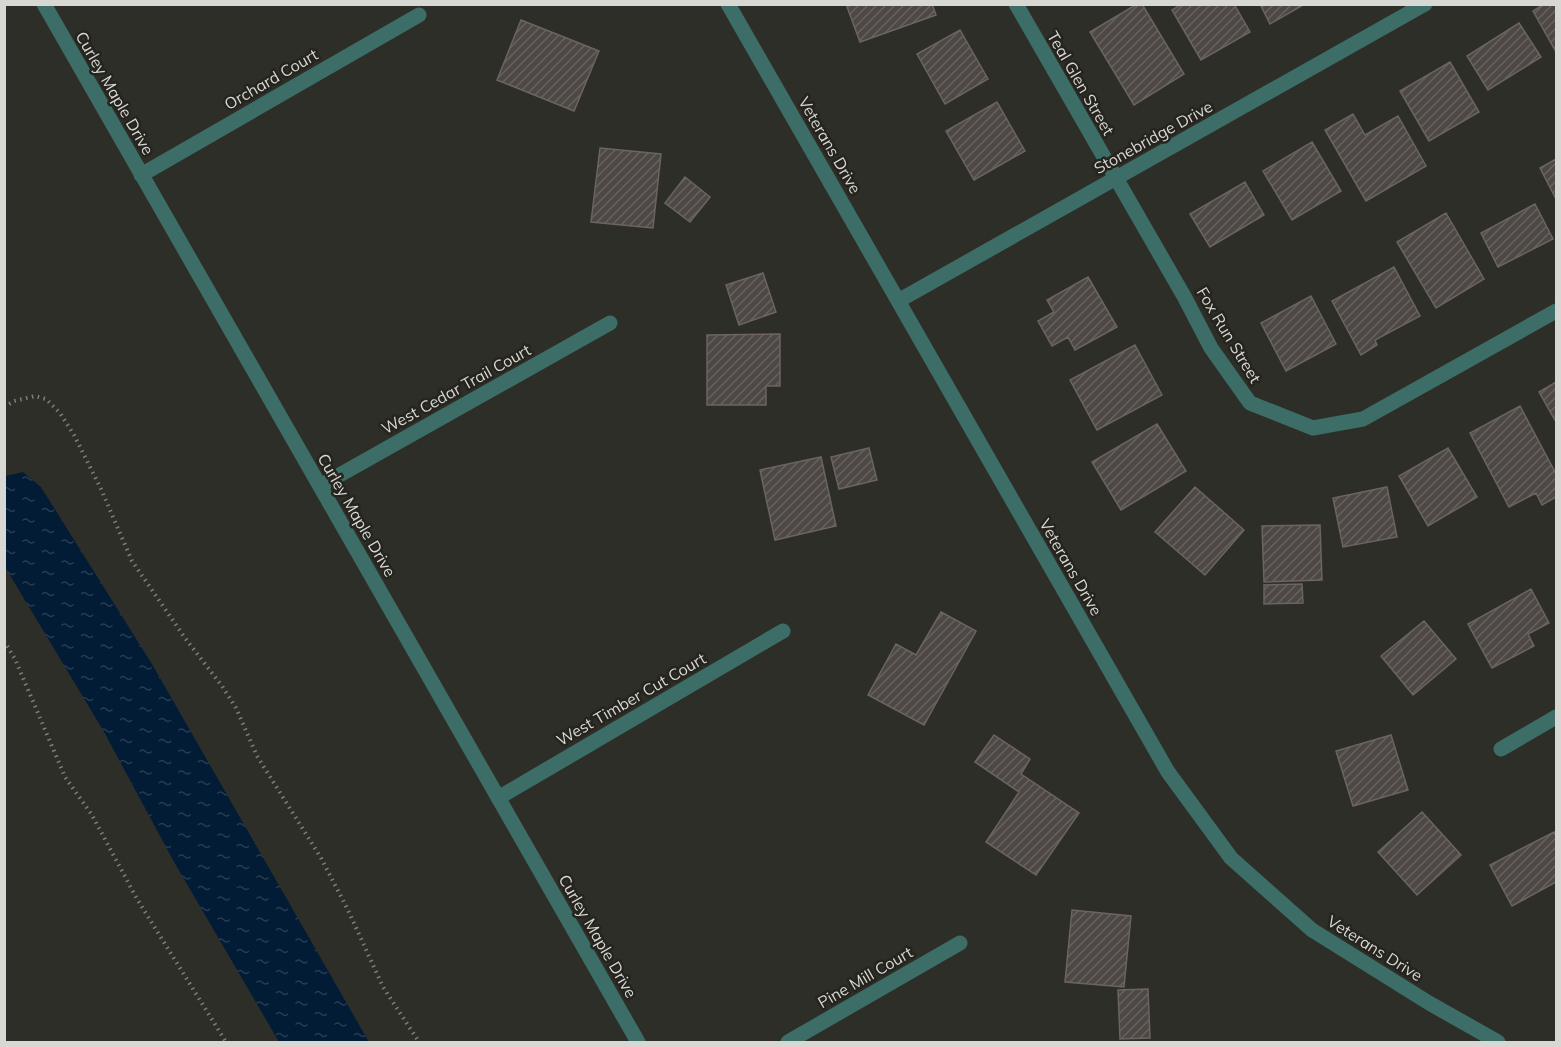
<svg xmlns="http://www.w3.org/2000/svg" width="1561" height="1047" viewBox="0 0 1561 1047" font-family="Mulish,sans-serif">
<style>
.water{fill:url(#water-ripples)}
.building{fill:url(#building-hatch);stroke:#6b6461;stroke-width:1.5}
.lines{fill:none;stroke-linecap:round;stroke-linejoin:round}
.path{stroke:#7f7f7a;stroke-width:4;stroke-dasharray:1.5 4.5;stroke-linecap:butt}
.minor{stroke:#3c6d67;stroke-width:15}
.labels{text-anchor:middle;stroke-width:5;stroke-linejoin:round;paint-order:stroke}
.street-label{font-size:16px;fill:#d7d7d3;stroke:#25241e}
</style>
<defs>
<pattern id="water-ripples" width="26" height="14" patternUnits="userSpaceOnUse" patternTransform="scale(1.5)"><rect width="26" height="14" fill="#031c36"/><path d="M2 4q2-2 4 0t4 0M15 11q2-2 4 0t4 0" fill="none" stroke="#273c52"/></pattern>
<pattern id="building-hatch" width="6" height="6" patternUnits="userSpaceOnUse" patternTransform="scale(1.5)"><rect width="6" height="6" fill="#4e4845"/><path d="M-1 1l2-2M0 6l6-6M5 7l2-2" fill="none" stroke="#67625f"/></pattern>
</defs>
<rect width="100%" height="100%" fill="#2e2e28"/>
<path class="water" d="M23,472L41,487L152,664L369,1042H279L174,862L104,732L5,567V476Z"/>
<path class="building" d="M846,4H932L936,15L860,42Z
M1137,4H1142L1184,74L1134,105L1090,32Z
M1182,4H1234L1250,32L1201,60L1172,10Z
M1260,4H1305L1270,24Z
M1544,4H1556V52L1533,11Z
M521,20L599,51L574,111L497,80Z
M1519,23L1541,57L1488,90L1467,56Z
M960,30L988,79L945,104L917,54Z
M1450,62L1479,112L1429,141L1400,91Z
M997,102L1025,151L974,180L946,131Z
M1353,114L1365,135L1398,116L1426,166L1366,201L1325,130Z
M1312,142L1341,191L1292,220L1263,171Z
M600,148L661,154L653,228L591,222Z
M1556,159V199L1540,168Z
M685,177L710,197L690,222L665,203Z
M1245,182L1264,215L1210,247L1190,214Z
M1535,204L1553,239L1498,267L1481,233Z
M1446,213L1484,279L1436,308L1397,242Z
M1394,267L1420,316L1375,340L1377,345L1361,355L1332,301Z
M763,273L776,312L739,325L726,285Z
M1088,277L1117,327L1075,350L1068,337L1052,346L1038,321L1054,312L1047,300Z
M1311,296L1336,344L1286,371L1261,323Z
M780,334V386H766V405H707V335Z
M1135,345L1162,395L1097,430L1070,380Z
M1556,382V422L1539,392Z
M1520,406L1556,474V497L1542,505L1536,493L1509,507L1470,433Z
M1157,424L1186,471L1121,510L1092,462Z
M869,448L877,480L839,489L831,457Z
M1448,448L1477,497L1428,526L1399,476Z
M821,457L836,526L775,540L760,470Z
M1195,487L1244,530L1205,575L1155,532Z
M1387,487L1397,537L1343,547L1333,498Z
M1320,525L1322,580L1264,582L1262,526Z
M1302,584L1303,603L1264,604V585Z
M1531,589L1549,623L1528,634L1534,646L1492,668L1468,624Z
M941,612L976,631L924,725L868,695L896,644L916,655Z
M1424,621L1456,659L1413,695L1381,656Z
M994,735L1030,759L1021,774L1079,813L1036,875L986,842L1019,792L975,762Z
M1391,735L1408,790L1353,806L1336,751Z
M1422,812L1461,855L1417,895L1378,852Z
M1554,832L1556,837V882L1512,906L1490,865Z
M1072,910L1131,916L1124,987L1065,982Z
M1148,989L1150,1038L1120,1039L1118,990Z"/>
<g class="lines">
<path class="path" d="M4,407L14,401L35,396L46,399L60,413L74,435L101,489L132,561L185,638L222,686L236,708L257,756L321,858L348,910L383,987L419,1042
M4,641L15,659L65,777L92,815L137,899L226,1042"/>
<path class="minor" d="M44,4L638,1042
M728,4L1168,772L1231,858L1312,930L1429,1003L1498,1042
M1016,4L1185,298L1211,348L1250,403L1313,428L1363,419L1556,311
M141,175L419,15
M898,301L1425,4
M320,486L610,323
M1501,749L1556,717
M498,798L783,631
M788,1042L960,943"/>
</g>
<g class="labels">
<g class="street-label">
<text transform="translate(271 79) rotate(-30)" y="6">Orchard Court</text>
<text transform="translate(1081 83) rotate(60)" y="6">Teal Glen Street</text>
<text transform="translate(115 93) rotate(60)" y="6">Curley Maple Drive</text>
<text transform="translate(1153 137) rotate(-29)" y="6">Stonebridge Drive</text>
<text transform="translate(830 145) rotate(60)" y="6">Veterans Drive</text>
<text transform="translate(1229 335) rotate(59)" y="6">Fox Run Street</text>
<text transform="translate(456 389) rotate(-29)" y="6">West Cedar Trail Court</text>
<text transform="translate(357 515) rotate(60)" y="6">Curley Maple Drive</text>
<text transform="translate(1071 567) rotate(60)" y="6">Veterans Drive</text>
<text transform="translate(631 699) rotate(-30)" y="6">West Timber Cut Court</text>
<text transform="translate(598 936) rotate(60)" y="6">Curley Maple Drive</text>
<text transform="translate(1375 948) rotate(32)" y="6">Veterans Drive</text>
<text transform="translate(865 977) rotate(-30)" y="6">Pine Mill Court</text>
</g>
</g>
<rect width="1561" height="1047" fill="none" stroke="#d7d7d3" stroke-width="12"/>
</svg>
